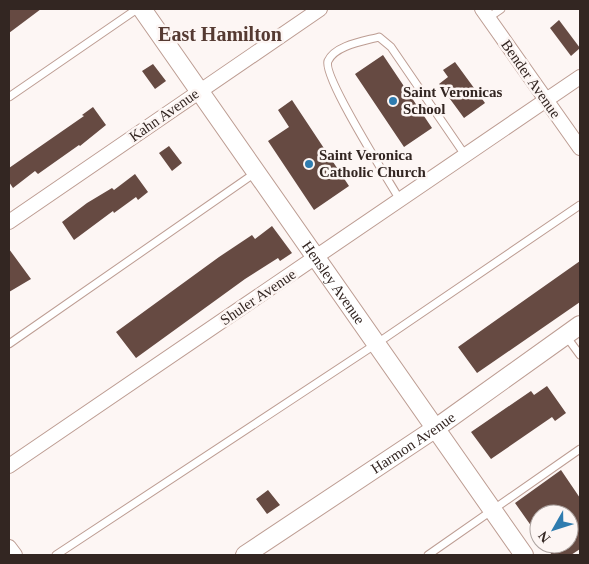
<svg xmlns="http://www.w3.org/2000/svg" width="589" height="564" viewBox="0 0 589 564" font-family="Georgia,serif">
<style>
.building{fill:#664a42}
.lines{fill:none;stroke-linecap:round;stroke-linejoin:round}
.service-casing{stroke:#bd9d93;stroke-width:9}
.minor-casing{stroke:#bd9d93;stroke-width:16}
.tertiary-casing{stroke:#bd9d93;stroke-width:20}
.service{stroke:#fff;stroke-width:7}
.minor{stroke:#fff;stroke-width:14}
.tertiary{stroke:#fff;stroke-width:18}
.poi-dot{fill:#2f7caf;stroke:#fdf6f4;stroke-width:2}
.labels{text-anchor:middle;stroke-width:5;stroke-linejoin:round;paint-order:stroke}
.street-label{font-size:15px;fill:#332622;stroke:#fdf6f4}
.poi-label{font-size:15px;font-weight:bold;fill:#332622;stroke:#fdf6f4;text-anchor:start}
.district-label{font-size:20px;font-weight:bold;fill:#553a32;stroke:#fdf6f4}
</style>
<rect width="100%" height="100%" fill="#fdf6f4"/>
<path class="building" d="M9,9H41L9,33Z
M559,20L580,48L571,56L550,28Z
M383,55L432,128L404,147L355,74Z
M455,62L485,103L464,118L439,84L448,77L443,70Z
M153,64L166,81L155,89L142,71Z
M292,100L349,186L314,210L268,141L289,127L278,110Z
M93,107L106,125L80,146L79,145L38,174L35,171L13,188L9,182V168L84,116L82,115Z
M169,146L182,163L172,171L159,153Z
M135,174L148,192L138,200L136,197L114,213L113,211L74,240L62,222L87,203L112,188L114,190Z
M272,226L292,253L280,261L278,258L245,279L136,358L116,332L219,257L252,235L255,239Z
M9,249L31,279L9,292Z
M580,261V302L477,373L458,347Z
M547,386L566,413L555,421L552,417L491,459L471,432L531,391L534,395Z
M561,470L580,498V549L571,555H552L544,544H569V514H539V537L515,503Z
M268,490L280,505L267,514L256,499Z"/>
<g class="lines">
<g class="service-casing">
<path id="service" d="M488,18L501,9
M9,97L137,9
M400,200C389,181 322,76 328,61C335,45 365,41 379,37L391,47L465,155
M566,336L580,355
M9,344L255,173
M56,555L376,344L580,205
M428,555L580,449"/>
</g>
<g class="minor-casing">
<path id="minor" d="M482,9L580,148
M9,222L320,9
M9,466L580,77
M9,547L15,555"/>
</g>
<g class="tertiary-casing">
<g id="tertiary">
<path id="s1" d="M142,9L524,555"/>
<path id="s2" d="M245,555L436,428L580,325"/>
</g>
</g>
<use href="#service" class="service"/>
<use href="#minor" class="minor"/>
<use href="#tertiary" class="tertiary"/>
</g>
<g class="poi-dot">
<circle cx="393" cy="101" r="5"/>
<circle cx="309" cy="164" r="5"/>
</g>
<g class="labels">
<g class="street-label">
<text transform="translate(531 79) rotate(55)" y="5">Bender Avenue</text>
<text transform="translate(164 115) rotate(-35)" y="5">Kahn Avenue</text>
<text dy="5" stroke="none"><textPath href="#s1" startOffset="334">Hensley Avenue</textPath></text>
<text transform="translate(258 297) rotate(-34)" y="5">Shuler Avenue</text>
<text dy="5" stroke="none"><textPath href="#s2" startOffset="202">Harmon Avenue</textPath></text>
</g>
<g class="poi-label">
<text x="403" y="97">Saint Veronicas<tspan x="403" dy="17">School</tspan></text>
<text x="319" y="160">Saint Veronica<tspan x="319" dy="17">Catholic Church</tspan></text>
</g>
<g class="district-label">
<text x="220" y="41">East Hamilton</text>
</g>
</g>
<rect width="589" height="564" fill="none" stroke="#332622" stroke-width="20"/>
<g transform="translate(554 529) rotate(231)"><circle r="24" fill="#fdf6f4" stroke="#aca3a0"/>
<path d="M0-4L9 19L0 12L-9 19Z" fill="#2f7caf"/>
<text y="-8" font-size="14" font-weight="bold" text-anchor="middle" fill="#332622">N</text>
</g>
</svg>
